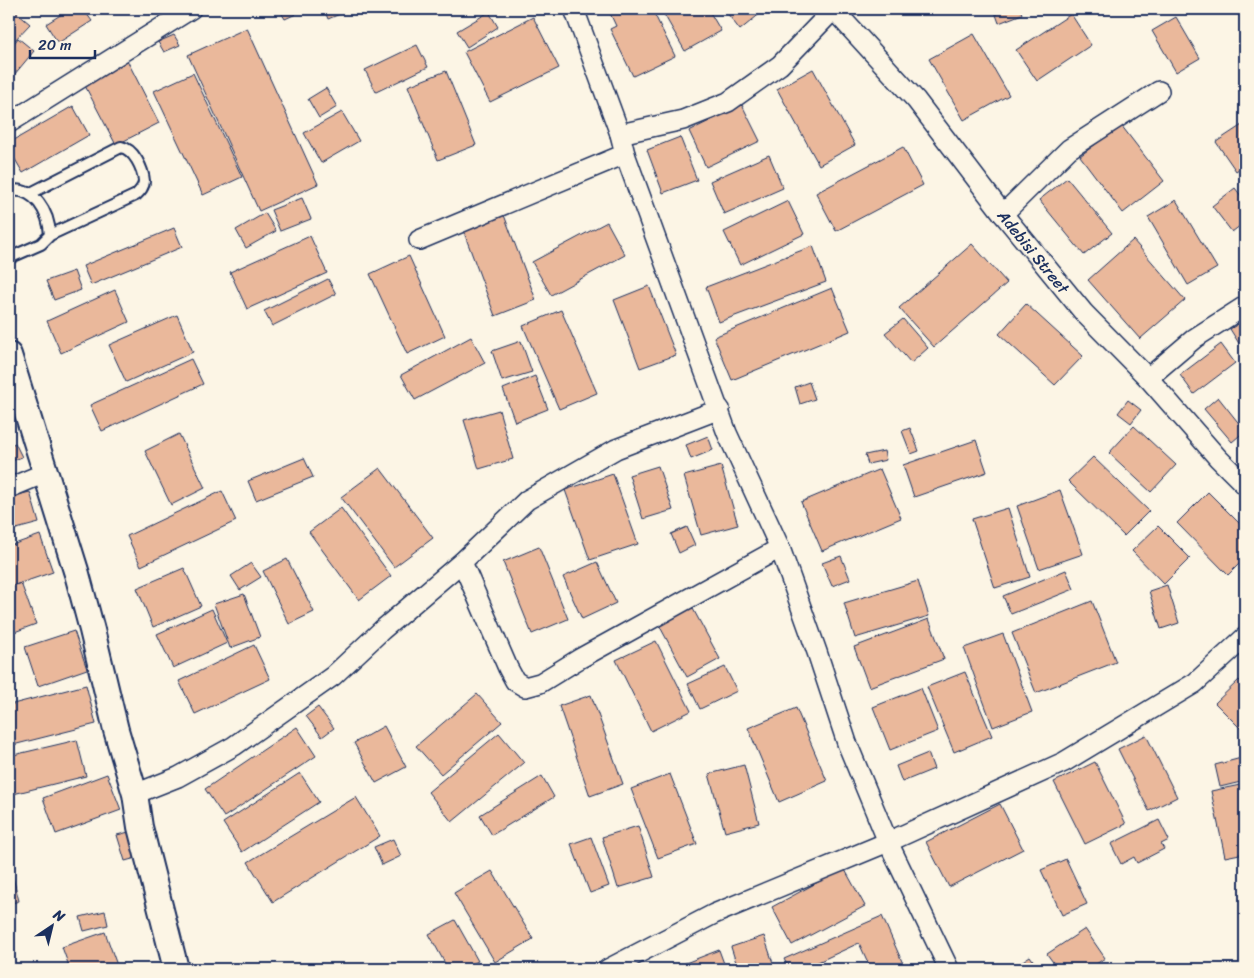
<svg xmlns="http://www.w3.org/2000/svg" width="1254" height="978" viewBox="0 0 1254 978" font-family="Sriracha,sans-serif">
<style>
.building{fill:#eab89b;stroke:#1b2f5e}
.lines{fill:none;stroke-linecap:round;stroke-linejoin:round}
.service-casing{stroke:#1b2f5e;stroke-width:14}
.minor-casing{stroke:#1b2f5e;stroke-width:22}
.tertiary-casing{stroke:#1b2f5e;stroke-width:28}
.service{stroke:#fcf5e5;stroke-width:10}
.minor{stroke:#fcf5e5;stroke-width:19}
.tertiary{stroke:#fcf5e5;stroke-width:24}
.labels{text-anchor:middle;stroke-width:4;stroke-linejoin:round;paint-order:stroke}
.street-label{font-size:16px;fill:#1b2f5e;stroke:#fcf5e5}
</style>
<rect width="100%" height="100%" fill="#fcf5e5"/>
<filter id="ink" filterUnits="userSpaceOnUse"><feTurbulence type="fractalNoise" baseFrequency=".02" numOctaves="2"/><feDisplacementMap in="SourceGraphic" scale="10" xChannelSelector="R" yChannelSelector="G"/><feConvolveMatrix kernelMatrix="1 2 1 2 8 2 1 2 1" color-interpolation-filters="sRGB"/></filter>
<g filter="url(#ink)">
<path class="building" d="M12,9L30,24L13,42L9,38V13Z
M70,9H83L92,21L58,43L46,24Z
M279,9H294L296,14L285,19Z
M324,9H347V11L328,19Z
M608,9H652L675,56L633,76L610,29L616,26Z
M661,9H708L721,31L685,51Z
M724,9H760L762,12L740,30Z
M994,9H1020L1022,14L999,23Z
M489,12L498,27L467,47L457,31Z
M1071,14L1091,45L1037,81L1016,50Z
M533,17L559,68L490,102L464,52Z
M1176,17L1200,58L1176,72L1152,31Z
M247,28L318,184L259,211L188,55Z
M974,34L1009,95L964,120L929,59Z
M174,35L180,45L164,52L158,42Z
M18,38L34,51L9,81V50Z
M417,45L428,67L376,92L365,70Z
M127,60L159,123L116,145L83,82Z
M813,69L855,145L819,165L777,89Z
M446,71L476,145L438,160L408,86Z
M193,73L242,177L203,195L154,91Z
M326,88L337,107L319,118L308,99Z
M742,105L760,141L706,167L689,131Z
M73,106L89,135L23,173L9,149V143Z
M342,112L359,141L321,163L304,133Z
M1245,123V165L1236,171L1216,142Z
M1121,125L1164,181L1123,213L1080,156Z
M680,137L697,180L663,193L647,150Z
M903,147L923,185L836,231L816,193Z
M769,155L783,188L724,214L710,181Z
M1067,178L1112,233L1084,255L1039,200Z
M1235,188L1245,201V222L1232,232L1212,206Z
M302,198L311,219L280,231L271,210Z
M1176,200L1217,268L1188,285L1148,217Z
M788,201L804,234L740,265L724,232Z
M265,213L276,231L246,248L236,230Z
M504,215L536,300L495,316L463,230Z
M607,222L625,255L551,295L532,262Z
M174,228L182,247L91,285L83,266Z
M310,236L327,273L247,309L230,272Z
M1133,240L1185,300L1140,339L1088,280Z
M972,244L1007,283L934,347L899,308Z
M813,246L826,282L719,322L706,287Z
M409,256L445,336L407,354L370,274Z
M74,271L81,290L54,300L46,281Z
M328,279L336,294L272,326L264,311Z
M649,286L676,355L640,368L614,300Z
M832,288L850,331L732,380L714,337Z
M115,290L129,322L61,353L47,321Z
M1026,304L1083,356L1055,385L999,334Z
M561,310L597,393L559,409L523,326Z
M177,315L193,352L126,382L109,345Z
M903,319L928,348L911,363L885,333Z
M1245,320V353L1230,329Z
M471,337L485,363L415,400L401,375Z
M521,341L532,372L502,381L492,351Z
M1221,344L1235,363L1194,394L1180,375Z
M191,359L203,384L102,431L90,405Z
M535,376L548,409L515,422L503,389Z
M809,382L815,399L800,404L795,387Z
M1218,397L1245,431L1232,442L1204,409Z
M1128,400L1141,410L1131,423L1118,413Z
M499,410L513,459L479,469L464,420Z
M1134,426L1176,465L1151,492L1109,453Z
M910,428L919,451L911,454L902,431Z
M179,434L205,488L171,505L145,451Z
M708,436L713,450L691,459L686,445Z
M976,440L987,472L914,497L903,465Z
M15,443L22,457L9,462V446Z
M884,451L886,460L868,464L865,455Z
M1093,457L1149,511L1124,536L1068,481Z
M304,458L313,477L256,500L248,481Z
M658,466L673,510L643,519L629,475Z
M721,466L738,525L701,535L684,476Z
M380,468L433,538L394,567L341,497Z
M880,469L901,518L822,551L801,502Z
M613,474L638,544L590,560L565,490Z
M1060,490L1083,554L1039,569L1017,506Z
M222,491L236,521L141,566L127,536Z
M30,492L39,523L9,531V497Z
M1208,492L1245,529V558L1228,575L1177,523Z
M341,508L391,576L359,600L309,532Z
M1008,508L1030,577L995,588L972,519Z
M1158,526L1190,558L1164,584L1132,551Z
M687,527L695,545L679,553L671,534Z
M40,535L53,572L9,587V546Z
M539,547L568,619L532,634L503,562Z
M841,556L850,579L832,586L822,563Z
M287,559L314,612L289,624L263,571Z
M597,562L616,603L582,619L563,577Z
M251,563L261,577L240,590L231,576Z
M184,568L201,606L153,627L137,588Z
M1066,570L1074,589L1011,614L1003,596Z
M918,581L929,616L855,638L844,603Z
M21,583L36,624L9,634V587Z
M1167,585L1179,623L1161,629L1149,591Z
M244,594L260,637L230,648L214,604Z
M1092,601L1116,662L1036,693L1012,633Z
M692,607L720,659L687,677L659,625Z
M212,609L227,643L173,668L157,634Z
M929,619L944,659L869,687L854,647Z
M74,631L87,669L38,686L25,647Z
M1003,634L1032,712L993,727L964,648Z
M656,641L691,711L651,731L616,660Z
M254,645L270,679L195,714L179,681Z
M725,667L737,691L700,709L688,684Z
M965,672L992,736L954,752L927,687Z
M1239,680L1245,686V733L1215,703Z
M86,685L96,724L9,746V705Z
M921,688L938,731L890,750L873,707Z
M477,694L502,722L441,774L416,746Z
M591,695L623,784L590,796L559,706Z
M318,707L334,728L322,737L306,716Z
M796,708L827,781L779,802L748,728Z
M384,726L406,767L376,783L354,743Z
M297,727L316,756L224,817L205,789Z
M499,733L524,763L452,822L428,792Z
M1146,735L1177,797L1149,811L1118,749Z
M77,740L86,776L9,795V756Z
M928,753L934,769L902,782L896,766Z
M1245,757V781L1220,787L1215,765Z
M1095,762L1126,824L1085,844L1054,782Z
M744,765L759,823L725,832L709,774Z
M300,773L319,802L242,852L223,823Z
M107,774L121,810L56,834L43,798Z
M670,774L697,844L658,858L631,789Z
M542,776L554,797L492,835L480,815Z
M1245,784V853L1225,857L1211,791Z
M356,797L380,836L273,902L248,862Z
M1000,804L1023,849L949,887L926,842Z
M1159,820L1169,840L1161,844L1164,849L1137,863L1134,857L1121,864L1111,844Z
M638,826L654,877L618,888L602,837Z
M129,832L136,858L125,861L117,835Z
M591,837L609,886L590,893L571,844Z
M393,839L401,856L382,865L374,847Z
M1066,859L1087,904L1062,915L1041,870Z
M844,868L865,906L792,945L772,907Z
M492,871L533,939L495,962L454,893Z
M12,873L19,901L9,904V874Z
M105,911L108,925L84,931L80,917Z
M882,916L904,966L897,969H871L859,943L803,969H789L784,959Z
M455,920L478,961L463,969H448L429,934Z
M1085,929L1105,958L1089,969H1058L1047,954Z
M105,932L118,968L70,969L62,947Z
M764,936L775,969H738L731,947Z
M719,950L726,969H685L683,964Z
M1030,956L1039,969H1011Z"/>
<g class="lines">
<g class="service-casing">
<path id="service" d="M9,191C35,186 49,213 50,235L41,244L9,258
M29,194L121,147C134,149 143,169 144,181C144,187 140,191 136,195L50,235"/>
</g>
<g class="minor-casing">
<g id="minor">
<path d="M574,9L620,134L625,154L727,433L780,548L817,652L847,743L888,842L949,969"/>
<path id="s1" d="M833,9L916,100L1003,214L1084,313L1148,378L1218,458L1245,485"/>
<path d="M9,123L191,9"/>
<path d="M620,134L683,120L728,102L780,65L834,9"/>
<path d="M1003,214L1069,149L1159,91"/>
<path d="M419,240L625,154"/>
<path d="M1148,378L1195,338L1245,306"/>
<path d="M9,488L45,473"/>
<path d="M462,562L508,668L515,681L525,687L540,683L579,659L780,548"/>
<path d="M135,794L178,777L234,746L333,676L382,630L462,562L527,500L616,449L720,409"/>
<path d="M608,969L714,914L888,842L1064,762L1195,683L1245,637"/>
</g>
</g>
<g class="tertiary-casing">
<path id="tertiary" d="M9,355L77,574L92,630L116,730L135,794L140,827L176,969"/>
</g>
<use href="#service" class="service"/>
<use href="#minor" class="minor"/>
<use href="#tertiary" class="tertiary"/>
</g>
</g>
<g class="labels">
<g class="street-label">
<text dy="6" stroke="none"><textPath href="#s1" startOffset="315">Adebisi Street</textPath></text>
</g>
</g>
<rect width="1254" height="978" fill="none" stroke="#fcf5e5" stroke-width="30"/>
<rect x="15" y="15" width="1224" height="948" fill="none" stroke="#1b2f5e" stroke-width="2" filter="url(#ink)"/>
<g transform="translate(52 926) rotate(35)" stroke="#fcf5e5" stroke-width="4" paint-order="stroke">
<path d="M0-4L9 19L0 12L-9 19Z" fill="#1b2f5e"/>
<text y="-8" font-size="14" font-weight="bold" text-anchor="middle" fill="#1b2f5e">N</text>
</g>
<path d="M30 50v8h65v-8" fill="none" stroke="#1b2f5e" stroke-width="2.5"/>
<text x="38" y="50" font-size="15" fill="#1b2f5e" stroke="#fcf5e5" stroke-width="4" paint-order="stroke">20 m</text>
</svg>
